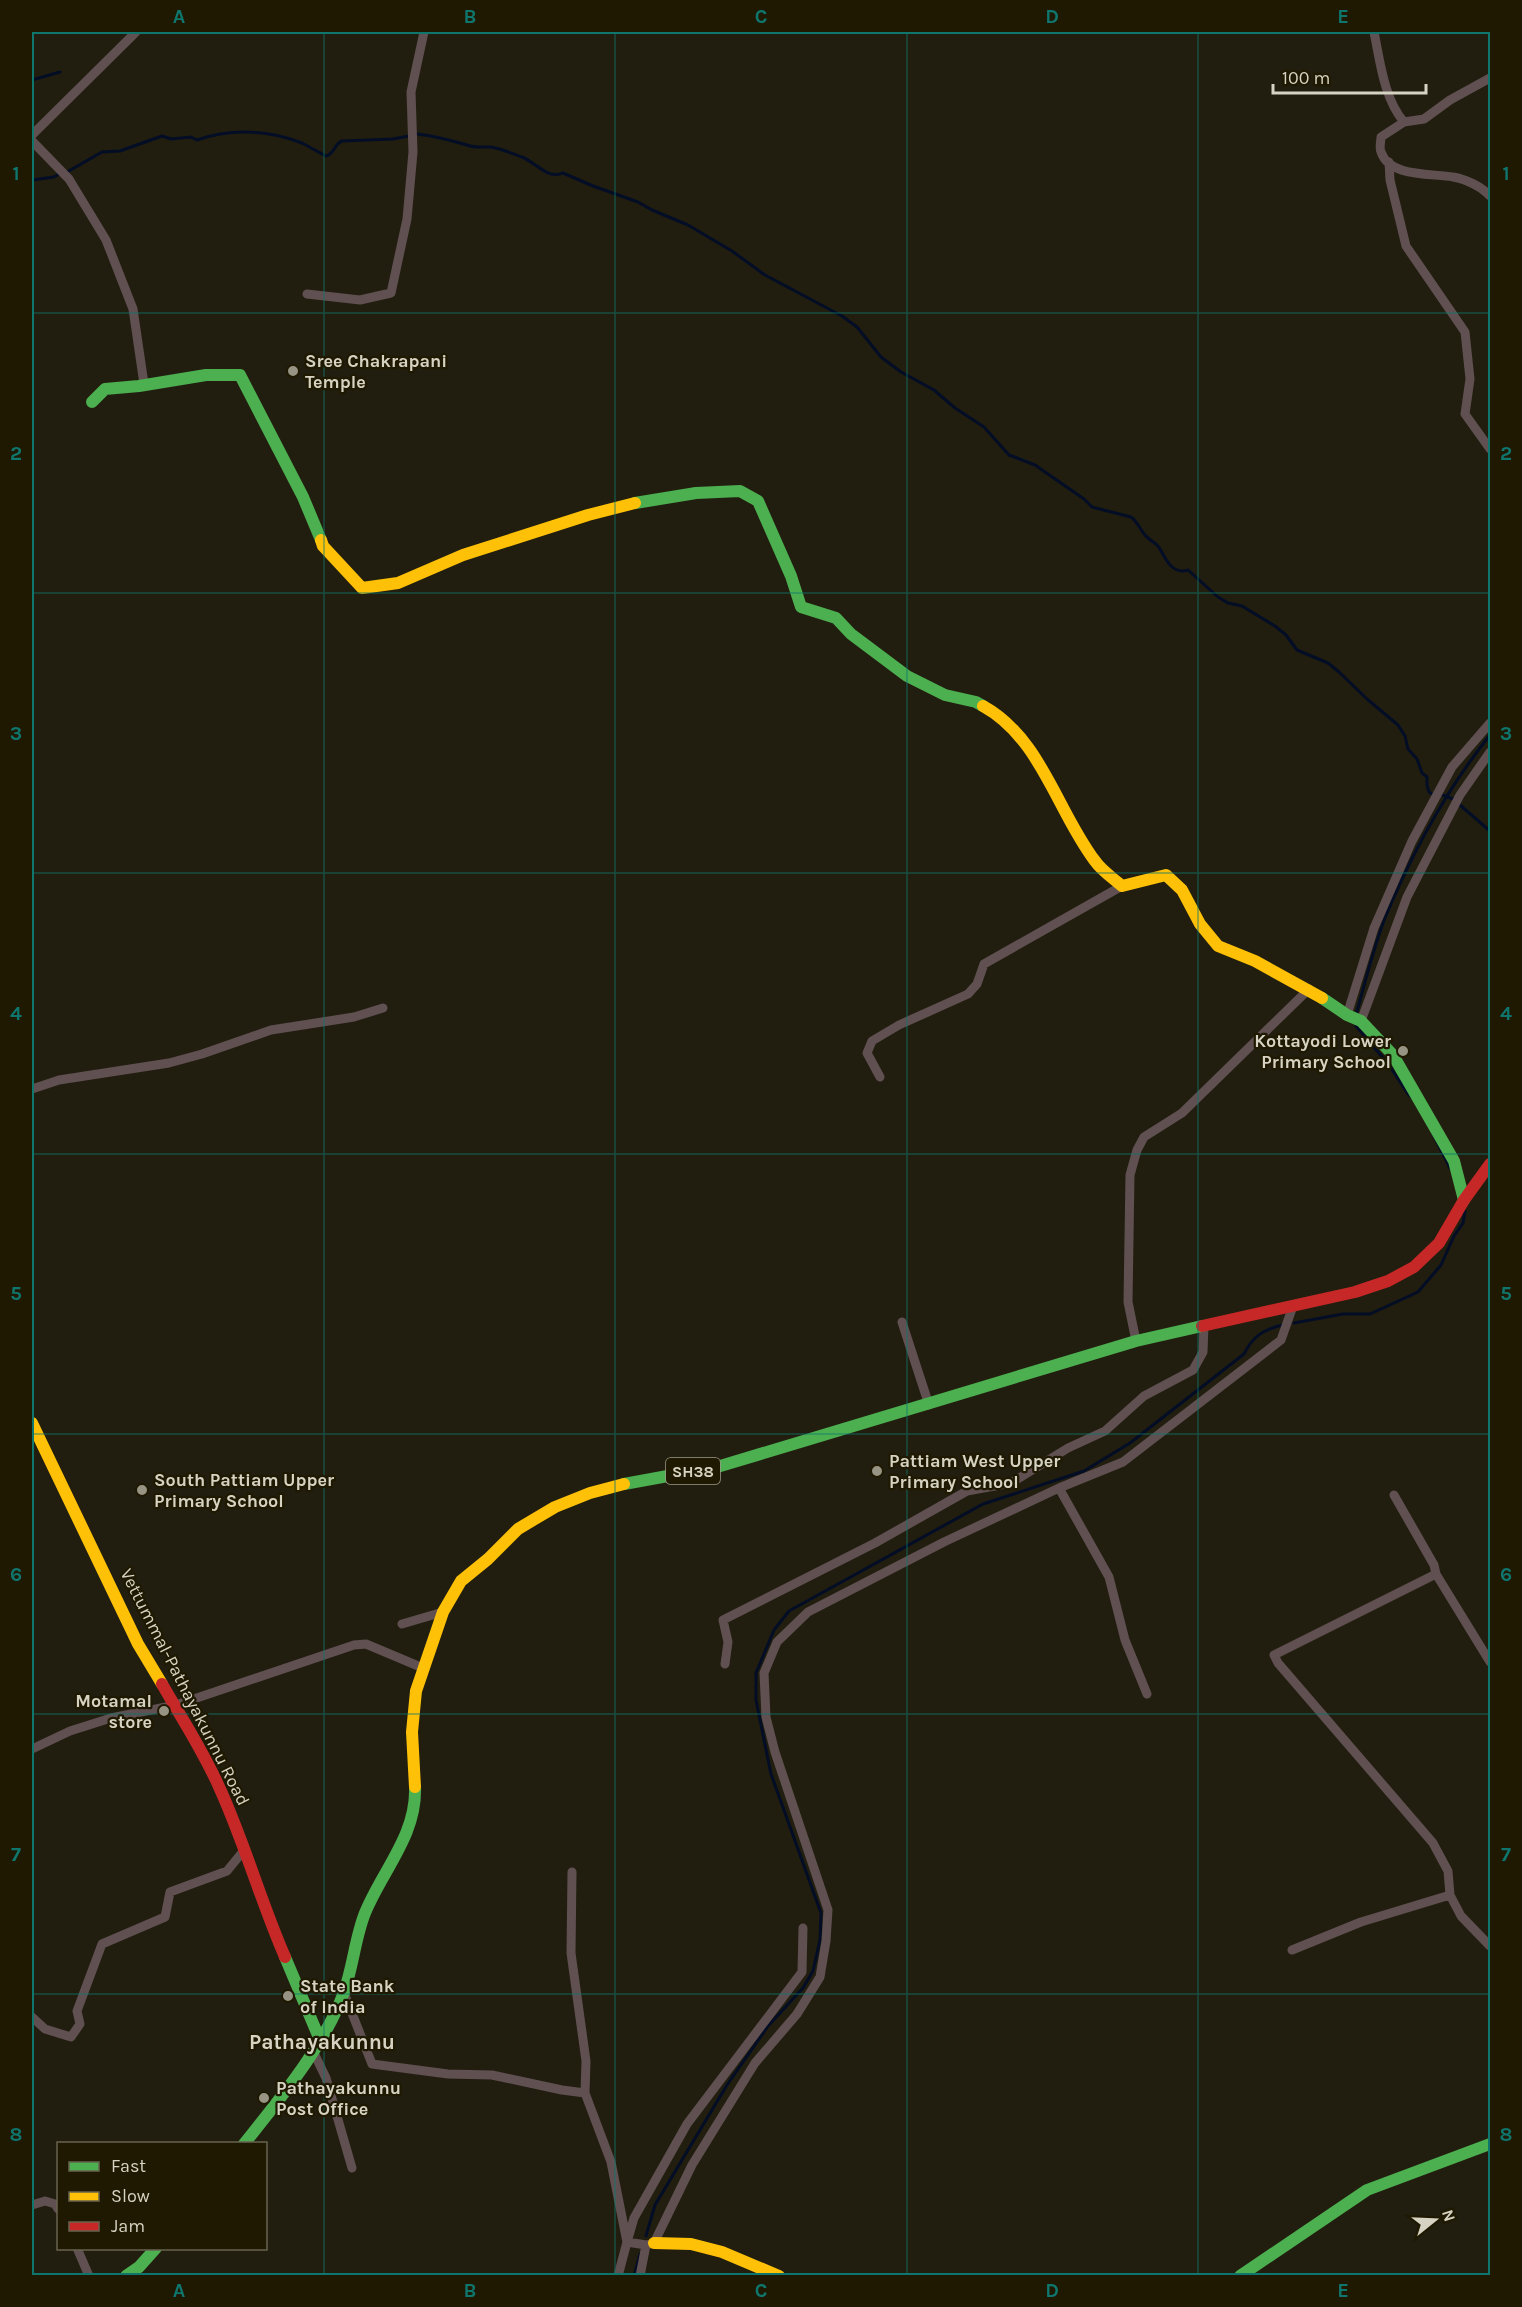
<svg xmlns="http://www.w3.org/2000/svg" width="1522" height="2307" viewBox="0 0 1522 2307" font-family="Karla,sans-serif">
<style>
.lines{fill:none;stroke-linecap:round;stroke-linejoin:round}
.stream{stroke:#030d25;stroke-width:3}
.street{stroke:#605051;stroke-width:9}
.fast{stroke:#4caf50;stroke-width:12}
.slow{stroke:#ffc107;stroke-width:12}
.jam{stroke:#c62828;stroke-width:12}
.grid{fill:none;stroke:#0f766e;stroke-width:1.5;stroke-opacity:0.55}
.poi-dot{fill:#979484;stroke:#1f1901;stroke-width:2}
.labels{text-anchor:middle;stroke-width:4.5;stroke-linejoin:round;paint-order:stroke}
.shield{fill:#1f1901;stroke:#9f9b89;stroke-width:1.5}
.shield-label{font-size:16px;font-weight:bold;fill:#d6d3c3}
.poi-label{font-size:18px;font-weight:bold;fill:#d6d3c3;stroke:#1f1901;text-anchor:start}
.street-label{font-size:18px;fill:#d6d3c3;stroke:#1f1901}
.quarter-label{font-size:21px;font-weight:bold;fill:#d6d3c3;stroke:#1f1901}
.neatline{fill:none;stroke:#0f766e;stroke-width:2}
.grid-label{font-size:20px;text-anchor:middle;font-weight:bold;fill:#0f766e}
</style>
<rect width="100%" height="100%" fill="#211e0f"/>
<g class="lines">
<path class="stream" d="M32,80L60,72
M417,134C435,136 450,140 467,145C475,148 483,147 490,147C501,148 512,154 522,157C535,162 548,180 563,173L593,186L638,202L652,210L688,225L732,251L765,275L842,316L857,327L881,357L901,372L934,390L955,408L984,427L1009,455L1035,465L1084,499L1092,507L1131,517C1138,522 1140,530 1146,536C1150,541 1157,543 1160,549C1166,560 1173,575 1188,570L1218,597L1228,603L1242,606L1275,626L1286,635L1297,650L1328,663L1339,672L1367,699L1398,725L1405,736L1408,749L1417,759L1422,773L1427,777V785L1429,792L1434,795
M67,172L102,152L120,151L162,136L171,139L191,137L197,140C231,128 268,130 302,143C310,147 318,152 326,156C335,154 334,144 342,141L393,139L409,136
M32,180L54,177L59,174
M1440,794L1453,799L1490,831
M1356,1015C1365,983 1373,949 1385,918C1412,853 1446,790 1490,735
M1356,1026L1389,1065L1408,1094L1414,1099
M1433,1134L1450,1168
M1294,1323L1343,1314H1370L1418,1292L1441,1265L1454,1236L1463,1223L1465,1211
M646,2236L655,2205L727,2085L768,2026L803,1988L813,1971L820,1940L821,1913L771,1774L756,1700V1673L774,1630L789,1611L983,1504L1084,1471L1130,1443L1244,1354C1253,1336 1263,1330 1282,1325
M634,2276L640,2254"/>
<path class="street" d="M1374,32C1380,61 1384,99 1404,122L1424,119L1450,100L1490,78
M1404,122L1381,137C1381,141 1379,148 1381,152C1390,178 1432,173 1453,177C1466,179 1482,187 1490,196
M32,135L136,32
M32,141L69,179L106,240L133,309L144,384
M1389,162L1390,180L1406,246L1465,332L1470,379L1465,414L1490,449
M307,294L360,300L391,293L407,219L413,152L411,92L424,32
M1347,1015L1374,928L1412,841L1452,767L1490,723
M1361,1021L1407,897L1460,795L1490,752
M880,1077L867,1053L872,1041L899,1025L968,994L977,984L984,964L1122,886
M32,1089L59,1080L169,1063L202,1054L271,1030L354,1017L383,1008
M902,1322L929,1405
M1136,1341L1128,1302L1130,1175L1137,1150L1144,1137L1182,1113L1309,989
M1059,1488L1109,1577L1125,1640L1147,1694
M1394,1495L1434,1565L1436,1574L1490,1662
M1436,1574L1274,1655L1278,1663L1433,1843L1448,1871L1450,1895L1461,1916L1490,1946
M402,1624L443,1612
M725,1664L728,1642L723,1620L875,1543L967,1491L1011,1483L1068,1448L1105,1431L1144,1396L1193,1370L1203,1352L1204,1326
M32,1749L70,1731L111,1718L176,1705L354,1645L366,1644L423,1668
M572,1872L571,1953L586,2061L585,2093
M1292,1950L1361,1922L1450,1895
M344,1993L372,2064L448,2074L492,2075L562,2090L585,2093L611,2162L627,2242L634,2218L687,2124L802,1972L803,1928
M32,2017L45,2029L71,2037L80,2024L77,2011L102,1944L165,1917L170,1892L227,1871L245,1849
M313,2051L326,2078L352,2168
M32,2205L45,2201L55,2204L58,2209
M77,2248L89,2276
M618,2276L627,2242L646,2245
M640,2276L646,2245L654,2243L692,2165L755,2063L797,2014L820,1977L826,1941L828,1910L775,1752L766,1717L764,1673L777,1642L808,1612L944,1542L1059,1488L1123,1462L1281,1340L1293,1306"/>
<path class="fast" d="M92,402L105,389L139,386L206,375H240L303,497L321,540
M635,503L696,493L740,491L758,501L791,576L801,607L836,618L851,634L907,676L945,695L976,702L983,706
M1322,998L1347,1015L1361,1021L1393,1055L1454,1161L1464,1200
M624,1484L717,1467L1136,1341L1202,1326
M285,1957L320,2040
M244,2144C279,2100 325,2045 344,1992C353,1967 355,1938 365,1913C382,1871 417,1835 415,1787
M126,2276L139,2267L156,2248
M1240,2276L1367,2190L1490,2144"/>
<path class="slow" d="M321,540L323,546L362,588L398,583L463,555L588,515L635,503
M983,706C1041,738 1057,811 1095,861C1102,871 1113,878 1122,886L1166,875L1182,890L1200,924L1218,946L1255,961L1322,998
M32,1423L138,1644L162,1684
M415,1787L412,1732L416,1691L443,1612L461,1581L488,1559L518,1529L555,1507L590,1493L624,1484
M654,2243L691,2244L722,2252L779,2276"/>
<path class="jam" d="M1202,1326L1355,1292L1388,1281L1414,1267L1439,1243L1464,1200L1490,1164
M162,1684C182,1719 204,1752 220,1789C245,1844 261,1902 285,1957"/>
</g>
<path class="grid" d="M324,32V2276M615,32V2276M907,32V2276M1198,32V2276M32,313H1490M32,593H1490M32,873H1490M32,1154H1490M32,1434H1490M32,1714H1490M32,1994H1490"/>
<g class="poi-dot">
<circle cx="293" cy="371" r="6"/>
<circle cx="1403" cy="1051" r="6"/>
<circle cx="877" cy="1471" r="6"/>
<circle cx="142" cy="1490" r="6"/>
<circle cx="164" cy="1711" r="6"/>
<circle cx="288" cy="1996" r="6"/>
<circle cx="264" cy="2098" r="6"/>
</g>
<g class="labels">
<rect class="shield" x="666" y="1458" width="54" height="26" rx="4.5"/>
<g class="shield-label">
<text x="693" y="1477">SH38</text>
</g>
<g class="poi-label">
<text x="305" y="367">Sree Chakrapani<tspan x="305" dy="21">Temple</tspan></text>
<text x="1391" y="1047" text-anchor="end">Kottayodi Lower<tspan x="1391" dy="21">Primary School</tspan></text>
<text x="889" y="1467">Pattiam West Upper<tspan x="889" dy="21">Primary School</tspan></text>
<text x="154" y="1486">South Pattiam Upper<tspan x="154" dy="21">Primary School</tspan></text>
<text x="152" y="1707" text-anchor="end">Motamal<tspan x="152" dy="21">store</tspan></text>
<text x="300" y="1992">State Bank<tspan x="300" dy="21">of India</tspan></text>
<text x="276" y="2094">Pathayakunnu<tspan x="276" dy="21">Post Office</tspan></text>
</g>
<g class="street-label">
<text transform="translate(185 1687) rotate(63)" y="6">Vettummal-Pathayakunnu Road</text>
</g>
<g class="quarter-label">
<text x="322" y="2049">Pathayakunnu</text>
</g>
</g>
<rect width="1522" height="2307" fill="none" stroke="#1f1901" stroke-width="66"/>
<rect x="57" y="2142" width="210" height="108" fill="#1f1901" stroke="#68634f" stroke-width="1.5"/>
<rect x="69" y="2162" width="30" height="9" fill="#4caf50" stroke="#68634f" stroke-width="1.5"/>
<text x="111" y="2172" font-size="18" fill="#d6d3c3">Fast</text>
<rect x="69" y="2192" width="30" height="9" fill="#ffc107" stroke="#68634f" stroke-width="1.5"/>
<text x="111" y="2202" font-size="18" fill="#d6d3c3">Slow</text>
<rect x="69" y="2222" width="30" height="9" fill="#c62828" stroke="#68634f" stroke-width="1.5"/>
<text x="111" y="2232" font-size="18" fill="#d6d3c3">Jam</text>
<g transform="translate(1435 2220) rotate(72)" stroke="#1f1901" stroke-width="4.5" paint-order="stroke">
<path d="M0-4.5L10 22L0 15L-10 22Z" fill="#d6d3c3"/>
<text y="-9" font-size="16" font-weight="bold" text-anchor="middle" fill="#d6d3c3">N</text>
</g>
<path d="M1273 84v9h153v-9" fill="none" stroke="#d6d3c3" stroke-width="3"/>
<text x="1282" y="84" font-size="18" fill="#d6d3c3" stroke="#1f1901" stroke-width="4.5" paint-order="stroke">100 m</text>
<rect x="33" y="33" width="1456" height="2241" class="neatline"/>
<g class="grid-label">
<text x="179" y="23">A</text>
<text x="470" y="23">B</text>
<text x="761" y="23">C</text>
<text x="1052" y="23">D</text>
<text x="1343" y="23">E</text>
<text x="16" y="180">1</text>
<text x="1506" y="180">1</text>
<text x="16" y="460">2</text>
<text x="1506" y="460">2</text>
<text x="16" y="740">3</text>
<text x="1506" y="740">3</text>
<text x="16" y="1020">4</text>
<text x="1506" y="1020">4</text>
<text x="16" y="1300">5</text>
<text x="1506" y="1300">5</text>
<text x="16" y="1581">6</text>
<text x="1506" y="1581">6</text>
<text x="16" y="1861">7</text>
<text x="1506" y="1861">7</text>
<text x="16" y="2141">8</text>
<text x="1506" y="2141">8</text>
<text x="179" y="2297">A</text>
<text x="470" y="2297">B</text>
<text x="761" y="2297">C</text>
<text x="1052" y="2297">D</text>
<text x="1343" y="2297">E</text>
</g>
</svg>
